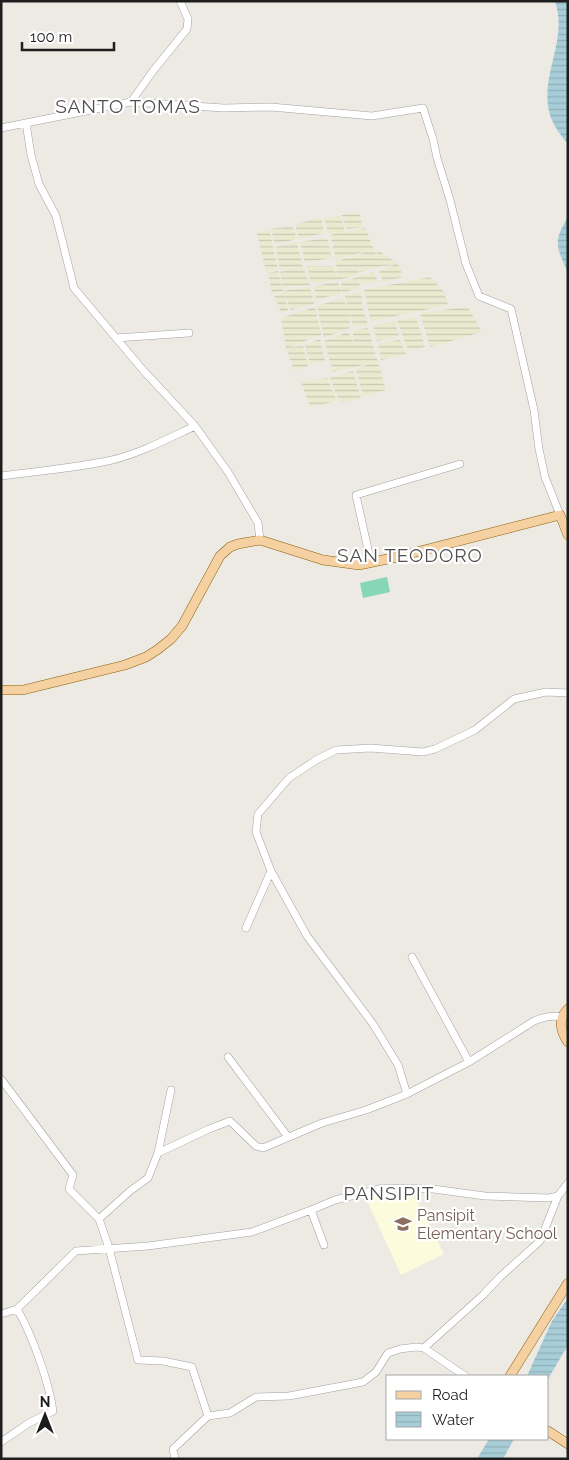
<svg xmlns="http://www.w3.org/2000/svg" width="569" height="1460" viewBox="0 0 569 1460" font-family="Raleway,sans-serif">
<style>
.education{fill:#fcfcdd}
.farmland{fill:url(#farmland-rules)}
.pitch{fill:#86d7b8}
.water{fill:url(#water-rules)}
.lines{fill:none;stroke-linecap:round;stroke-linejoin:round}
.minor-casing{stroke:#a1a1a1;stroke-width:8}
.major-casing{stroke:#8b600a;stroke-width:10}
.minor{stroke:#fff;stroke-width:7}
.major{stroke:#f5d0a1;stroke-width:9}
.labels{text-anchor:middle;stroke-width:4.5;stroke-linejoin:round;paint-order:stroke}
.education-label{font-size:16px;fill:#785e54;stroke:#fff;text-anchor:start}
.quarter-label{font-size:19px;letter-spacing:1px;fill:#505050;stroke:#fff}
</style>
<defs>
<pattern id="farmland-rules" width="6" height="5" patternUnits="userSpaceOnUse" patternTransform="scale(1.25)"><rect width="6" height="5" fill="#e9ebd0"/><path d="M0 2.5h6" fill="none" stroke="#c7c9b2"/></pattern>
<pattern id="water-rules" width="6" height="5" patternUnits="userSpaceOnUse" patternTransform="scale(1.25)"><rect width="6" height="5" fill="#a7cdd8"/><path d="M0 2.5h6" fill="none" stroke="#8fb0b9"/></pattern>
</defs>
<rect width="100%" height="100%" fill="#edeae3"/>
<path class="education" d="M411,1190L444,1254L401,1275L364,1194Z"/>
<path class="farmland" d="M359,213L363,227L347,229L342,215Z
M341,216L345,232L365,228L379,262L376,249L398,264L403,277L383,282L379,271L395,265L381,266L360,272L358,262L359,275L338,280L311,283L307,266H333L337,277L336,261L356,256L368,251L336,259L330,235L344,232L328,233L324,218Z
M321,218L324,233L299,239L295,224Z
M292,226L297,239L275,244L271,229Z
M269,229L278,269L266,271L257,233Z
M327,238L332,258L305,262L300,242Z
M297,242L302,265L310,285L283,287L280,272L295,267L280,270L276,247Z
M278,271L283,291L310,287L314,304L291,310L284,295L288,310L282,314L274,296L284,293L283,291L272,293L268,273Z
M374,272L378,282L363,284L359,279L360,287L342,293L316,300L314,286L338,282L342,293L341,282Z
M430,277L444,292L448,305L371,321L364,290Z
M362,292V306L368,325L354,327L349,314L350,328L324,338L317,306L342,298L348,308L345,295Z
M315,307L321,335L289,347L303,346L308,366L294,371L286,348L281,318Z
M468,307L482,332L430,347L420,313Z
M416,317L425,347L408,351L397,320Z
M395,322L399,336L377,341L373,325Z
M368,328L386,390L363,396L356,369L371,363L333,372L324,341L348,332L354,343L353,330Z
M320,339L325,361L310,364L305,345Z
M400,340L406,354L381,360L378,343Z
M353,371L361,398L340,403L330,378Z
M327,378L337,401L310,407L301,382Z"/>
<path class="pitch" d="M387,577L390,592L363,598L360,583Z"/>
<path class="water" d="M555,1H568V144C561,136 555,128 551,118C537,78 569,42 555,1Z
M568,217V273C557,247 552,243 568,217Z
M568,1298V1345L548,1379V1376H527L552,1321Z
M489,1439H514L503,1459H477Z"/>
<g class="lines">
<g class="minor-casing">
<path id="minor" d="M131,102L153,71L187,29L188,19L180,1
M26,123L31,155L39,184L56,216L74,288L143,370L195,426L228,472L258,523L260,540
M1,128L131,102L224,108L271,107L372,116L423,108L433,139L437,158L450,200L466,264L479,296L511,309L534,410L539,449L545,477L560,515
M116,338L189,333
M1,476C38,471 76,468 112,460C141,453 169,438 195,426
M371,563L356,495L460,464
M246,928L271,871
M412,957L469,1062
M228,1057L288,1137
M1,1079L73,1175L69,1189L99,1219
M407,1094L398,1065L373,1024L307,936L271,871L256,832L258,814L289,778L316,760L336,750L370,748L423,752L435,749L475,730L514,699L546,692L568,693
M158,1153L171,1090
M558,1196L540,1241L500,1277L483,1295L424,1348L416,1347L400,1349L388,1353L376,1372L363,1382L289,1396L256,1397L230,1413L208,1416L192,1367L163,1361L138,1360L109,1248L99,1219L130,1191L148,1178L158,1153L209,1129L230,1121L256,1146L263,1148L322,1123L366,1110L407,1094L469,1062L534,1021C544,1017 551,1015 562,1017
M311,1210L324,1245
M1,1314L17,1309L76,1251L148,1246L252,1232L311,1210L335,1200L383,1188L433,1189L485,1196L549,1198L558,1196L568,1183
M424,1348L465,1376
M1,1442L29,1423L53,1411C49,1382 32,1334 17,1309
M175,1459L173,1449L208,1416"/>
</g>
<g class="major-casing">
<path id="major" d="M1,690H23L125,665L146,657L157,650L171,639L182,626L220,556L230,547L238,544L260,540L323,560L359,565L397,557L560,515L568,535
M568,1009C558,1019 560,1031 568,1042
M510,1376L568,1283
M548,1431L568,1444"/>
</g>
<use href="#minor" class="minor"/>
<use href="#major" class="major"/>
</g>
<defs>
<g id="school-bare" transform="scale(1.35)"><path d="M0-5L7-2L0 1L-7-2ZM-4 1L0 2.5L4 1V4Q0 6-4 4Z" fill="#8d6e63" stroke="#fff" stroke-width="2.5" paint-order="stroke"/></g>
</defs>
<g fill-rule="evenodd">
<use href="#school-bare" x="403" y="1224"/>
</g>
<g class="labels">
<g class="education-label">
<text x="417" y="1221">Pansipit<tspan x="417" dy="18">Elementary School</tspan></text>
</g>
<g class="quarter-label">
<text x="128" y="113">SANTO TOMAS</text>
<text x="410" y="562">SAN TEODORO</text>
<text x="389" y="1200">PANSIPIT</text>
</g>
</g>
<rect width="569" height="1460" fill="none" stroke="#1d1d1d" stroke-width="5"/>
<rect x="386" y="1375" width="162" height="65" fill="#ffffff" stroke="#a5a5a5"/>
<rect x="396" y="1391" width="25" height="8" fill="#f5d0a1" stroke="#a5a5a5"/>
<text x="432" y="1400" font-size="15" fill="#1d1d1d">Road</text>
<rect x="396" y="1412" width="25" height="15" fill="url(#water-rules)" stroke="#a5a5a5"/>
<text x="432" y="1425" font-size="15" fill="#1d1d1d">Water</text>
<g transform="translate(45 1415)" stroke="#ffffff" stroke-width="4" paint-order="stroke">
<path d="M0-4L9 19L0 12L-9 19Z" fill="#1d1d1d"/>
<text y="-8" font-size="14" font-weight="bold" text-anchor="middle" fill="#1d1d1d">N</text>
</g>
<path d="M22 42v8h92v-8" fill="none" stroke="#1d1d1d" stroke-width="2.5"/>
<text x="30" y="42" font-size="15" fill="#1d1d1d" stroke="#ffffff" stroke-width="4" paint-order="stroke">100 m</text>
</svg>
